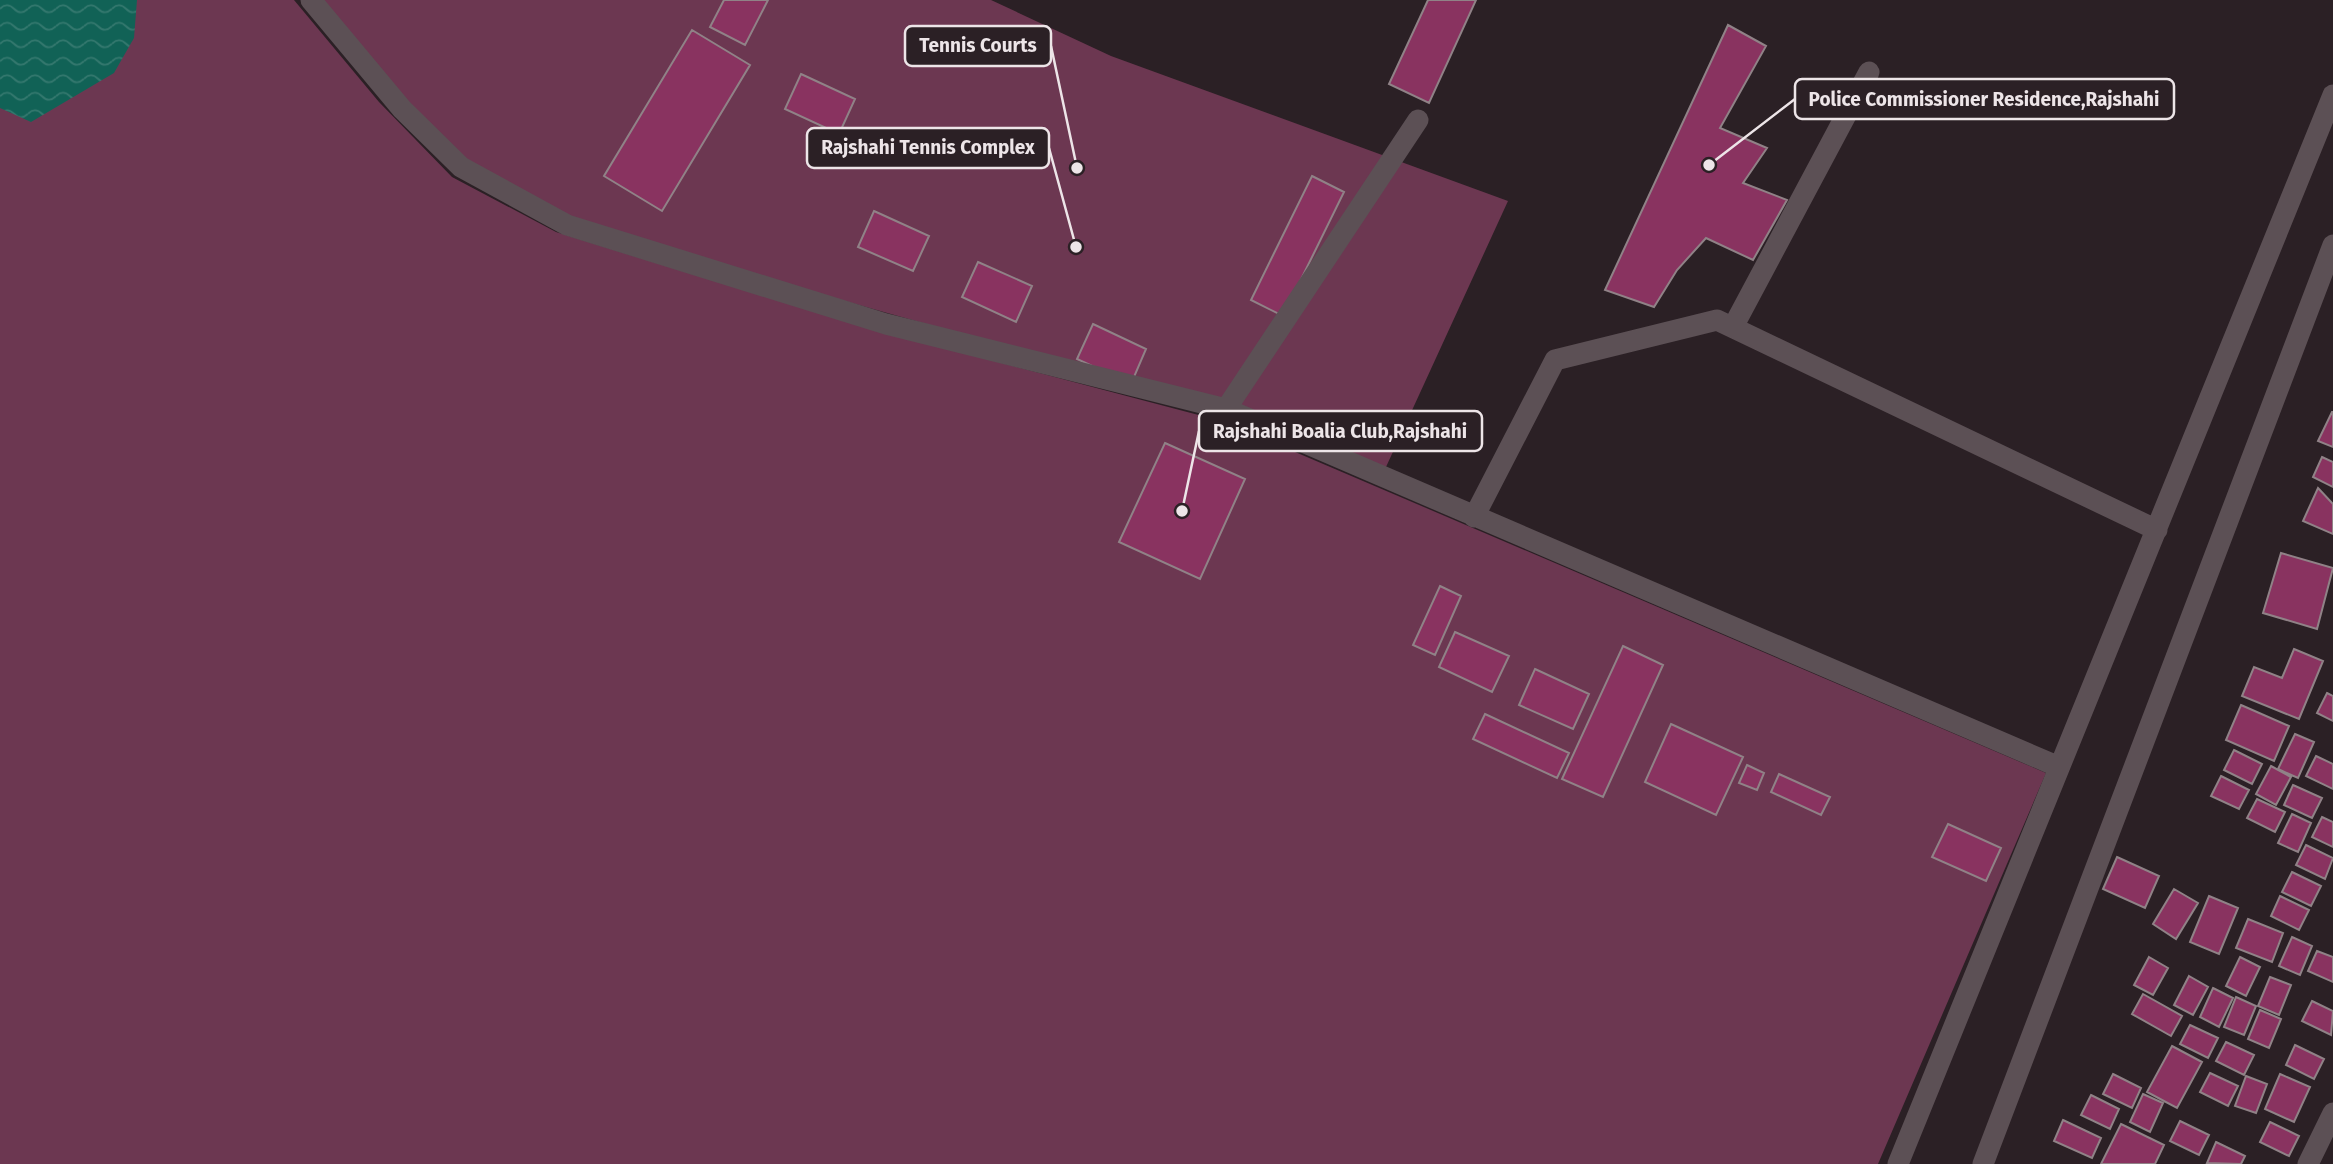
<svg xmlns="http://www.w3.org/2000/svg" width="2333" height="1164" viewBox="0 0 2333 1164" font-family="'Fira Sans',sans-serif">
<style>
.green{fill:#6c3751}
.water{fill:url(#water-waves)}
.building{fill:#893360;stroke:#908287;stroke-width:2}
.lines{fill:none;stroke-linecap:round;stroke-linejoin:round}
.minor{stroke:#5c5055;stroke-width:21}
.leader{fill:none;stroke:#ede5e8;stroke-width:2.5}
.callout-dot{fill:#ede5e8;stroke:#2b2025;stroke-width:2.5}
.callout{fill:#2b2025;stroke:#ede5e8;stroke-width:2.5}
.callout-label{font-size:19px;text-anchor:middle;font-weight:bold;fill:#ede5e8}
</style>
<defs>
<pattern id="water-waves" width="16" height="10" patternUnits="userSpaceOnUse" patternTransform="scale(1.75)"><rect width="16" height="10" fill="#116256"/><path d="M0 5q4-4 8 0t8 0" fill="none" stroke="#34786e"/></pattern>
</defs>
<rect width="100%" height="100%" fill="#2b2025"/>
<path class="green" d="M0,0H294L379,102L452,177L556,232L854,324L1225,422L2046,773L1878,1164H0Z
M320,0H991L1111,56L1508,201L1386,467L1054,360L759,277L572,218L467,164L408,109Z"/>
<path class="water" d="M0,0H137L134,38L114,73L31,122L0,108Z"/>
<path class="building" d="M724,0H768L745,45L710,27Z
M1428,0H1476L1429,103L1389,84Z
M1728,25L1766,46L1720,128L1767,148L1743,183L1787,200L1753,260L1706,238L1677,270L1654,307L1605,290Z
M692,30L750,65L662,211L604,176Z
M801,74L855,99L839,134L785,109Z
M1312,176L1344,192L1283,316L1251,300Z
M874,211L929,236L913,271L858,247Z
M978,262L1032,286L1016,322L962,297Z
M1093,324L1146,349L1131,384L1077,359Z
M2332,412H2333V447L2318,441Z
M1165,443L1245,479L1200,579L1119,542Z
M2322,457L2333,462V487L2313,477Z
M2318,488L2333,504V534L2303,521Z
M2281,553L2333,568L2317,629L2263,613Z
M1440,586L1461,596L1435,655L1413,645Z
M1455,632L1509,656L1492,692L1439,667Z
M1623,646L1663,665L1603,797L1562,779Z
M2294,649L2323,661L2299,719L2242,696L2254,667L2282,678Z
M1535,669L1589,694L1573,729L1519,705Z
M2327,693L2333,696V721L2317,713Z
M2241,705L2289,726L2274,761L2226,740Z
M1485,714L1569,753L1557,778L1473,739Z
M1671,724L1743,757L1716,815L1645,782Z
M2295,734L2314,742L2298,778L2278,769Z
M2234,750L2262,764L2252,784L2224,770Z
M2316,756L2333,764V789L2306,776Z
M1747,765L1764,773L1757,790L1739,783Z
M2271,766L2291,777L2276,805L2256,794Z
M1779,774L1830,797L1821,815L1771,792Z
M2221,776L2249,790L2239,809L2211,796Z
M2293,785L2322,798L2312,818L2284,805Z
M2257,799L2285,812L2275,832L2247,818Z
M2292,814L2311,823L2298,852L2278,843Z
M2322,817L2333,822V847L2312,837Z
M1948,824L2001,848L1986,881L1932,857Z
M2306,845L2333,858L2325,879L2296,865Z
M2117,857L2159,876L2145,908L2103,889Z
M2292,872L2321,886L2311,906L2282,892Z
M2174,889L2198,903L2176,939L2153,924Z
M2209,896L2238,908L2219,954L2190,942Z
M2280,896L2309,910L2299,930L2271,916Z
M2248,919L2283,933L2272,962L2236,948Z
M2292,937L2312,946L2300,975L2279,966Z
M2317,951L2333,957V982L2308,971Z
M2149,957L2168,968L2153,995L2134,985Z
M2240,957L2260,967L2246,996L2226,986Z
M2189,976L2208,987L2193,1015L2174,1005Z
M2270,977L2291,985L2279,1015L2258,1006Z
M2213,988L2233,998L2219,1027L2200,1017Z
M2143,994L2182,1016L2171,1036L2132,1014Z
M2236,997L2256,1006L2244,1035L2224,1027Z
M2312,1001L2333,1011L2331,1035L2302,1021Z
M2260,1010L2281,1019L2269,1048L2248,1039Z
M2190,1025L2218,1038L2208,1058L2180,1044Z
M2226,1042L2254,1055L2244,1075L2216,1061Z
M2295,1045L2324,1059L2314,1079L2286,1065Z
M2172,1046L2202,1062L2177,1108L2147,1092Z
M2210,1073L2238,1086L2228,1106L2200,1092Z
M2113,1074L2141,1088L2132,1108L2103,1094Z
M2280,1074L2310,1087L2294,1122L2265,1109Z
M2246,1076L2267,1084L2256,1113L2235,1106Z
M2143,1094L2163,1103L2150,1132L2130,1122Z
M2091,1095L2119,1109L2110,1129L2081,1115Z
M2063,1120L2101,1138L2092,1158L2054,1141Z
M2180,1121L2209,1135L2199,1155L2170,1141Z
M2270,1122L2299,1136L2289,1156L2260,1142Z
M2121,1124L2164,1145L2155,1164H2101Z
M2216,1142L2245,1156L2241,1164L2207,1163Z"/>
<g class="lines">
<path class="minor" d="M311,0L402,109L461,167L567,225L886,324L1226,409L2059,767
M1733,327L1869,72
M1226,409L1418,120
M1474,517L1555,360L1717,320L2157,530
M1898,1164L2333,95
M1983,1164L2333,245
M2308,1164L2333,1113"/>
</g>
<path class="leader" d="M1077 168L1051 46M1709 165L1795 99M1076 247L1049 148M1182 511L1199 431"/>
<g class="callout-dot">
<circle cx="1077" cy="168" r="7"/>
<circle cx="1709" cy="165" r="7"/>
<circle cx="1076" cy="247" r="7"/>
<circle cx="1182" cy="511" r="7"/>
</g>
<g class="callout">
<rect x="905" y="26" width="146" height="40" rx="7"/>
<rect x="1795" y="79" width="379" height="40" rx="7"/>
<rect x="807" y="128" width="242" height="40" rx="7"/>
<rect x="1199" y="411" width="283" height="40" rx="7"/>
</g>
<g class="callout-label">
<text x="978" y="52">Tennis Courts</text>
<text x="1984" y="106">Police Commissioner Residence,Rajshahi</text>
<text x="928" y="154">Rajshahi Tennis Complex</text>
<text x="1340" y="438">Rajshahi Boalia Club,Rajshahi</text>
</g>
</svg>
